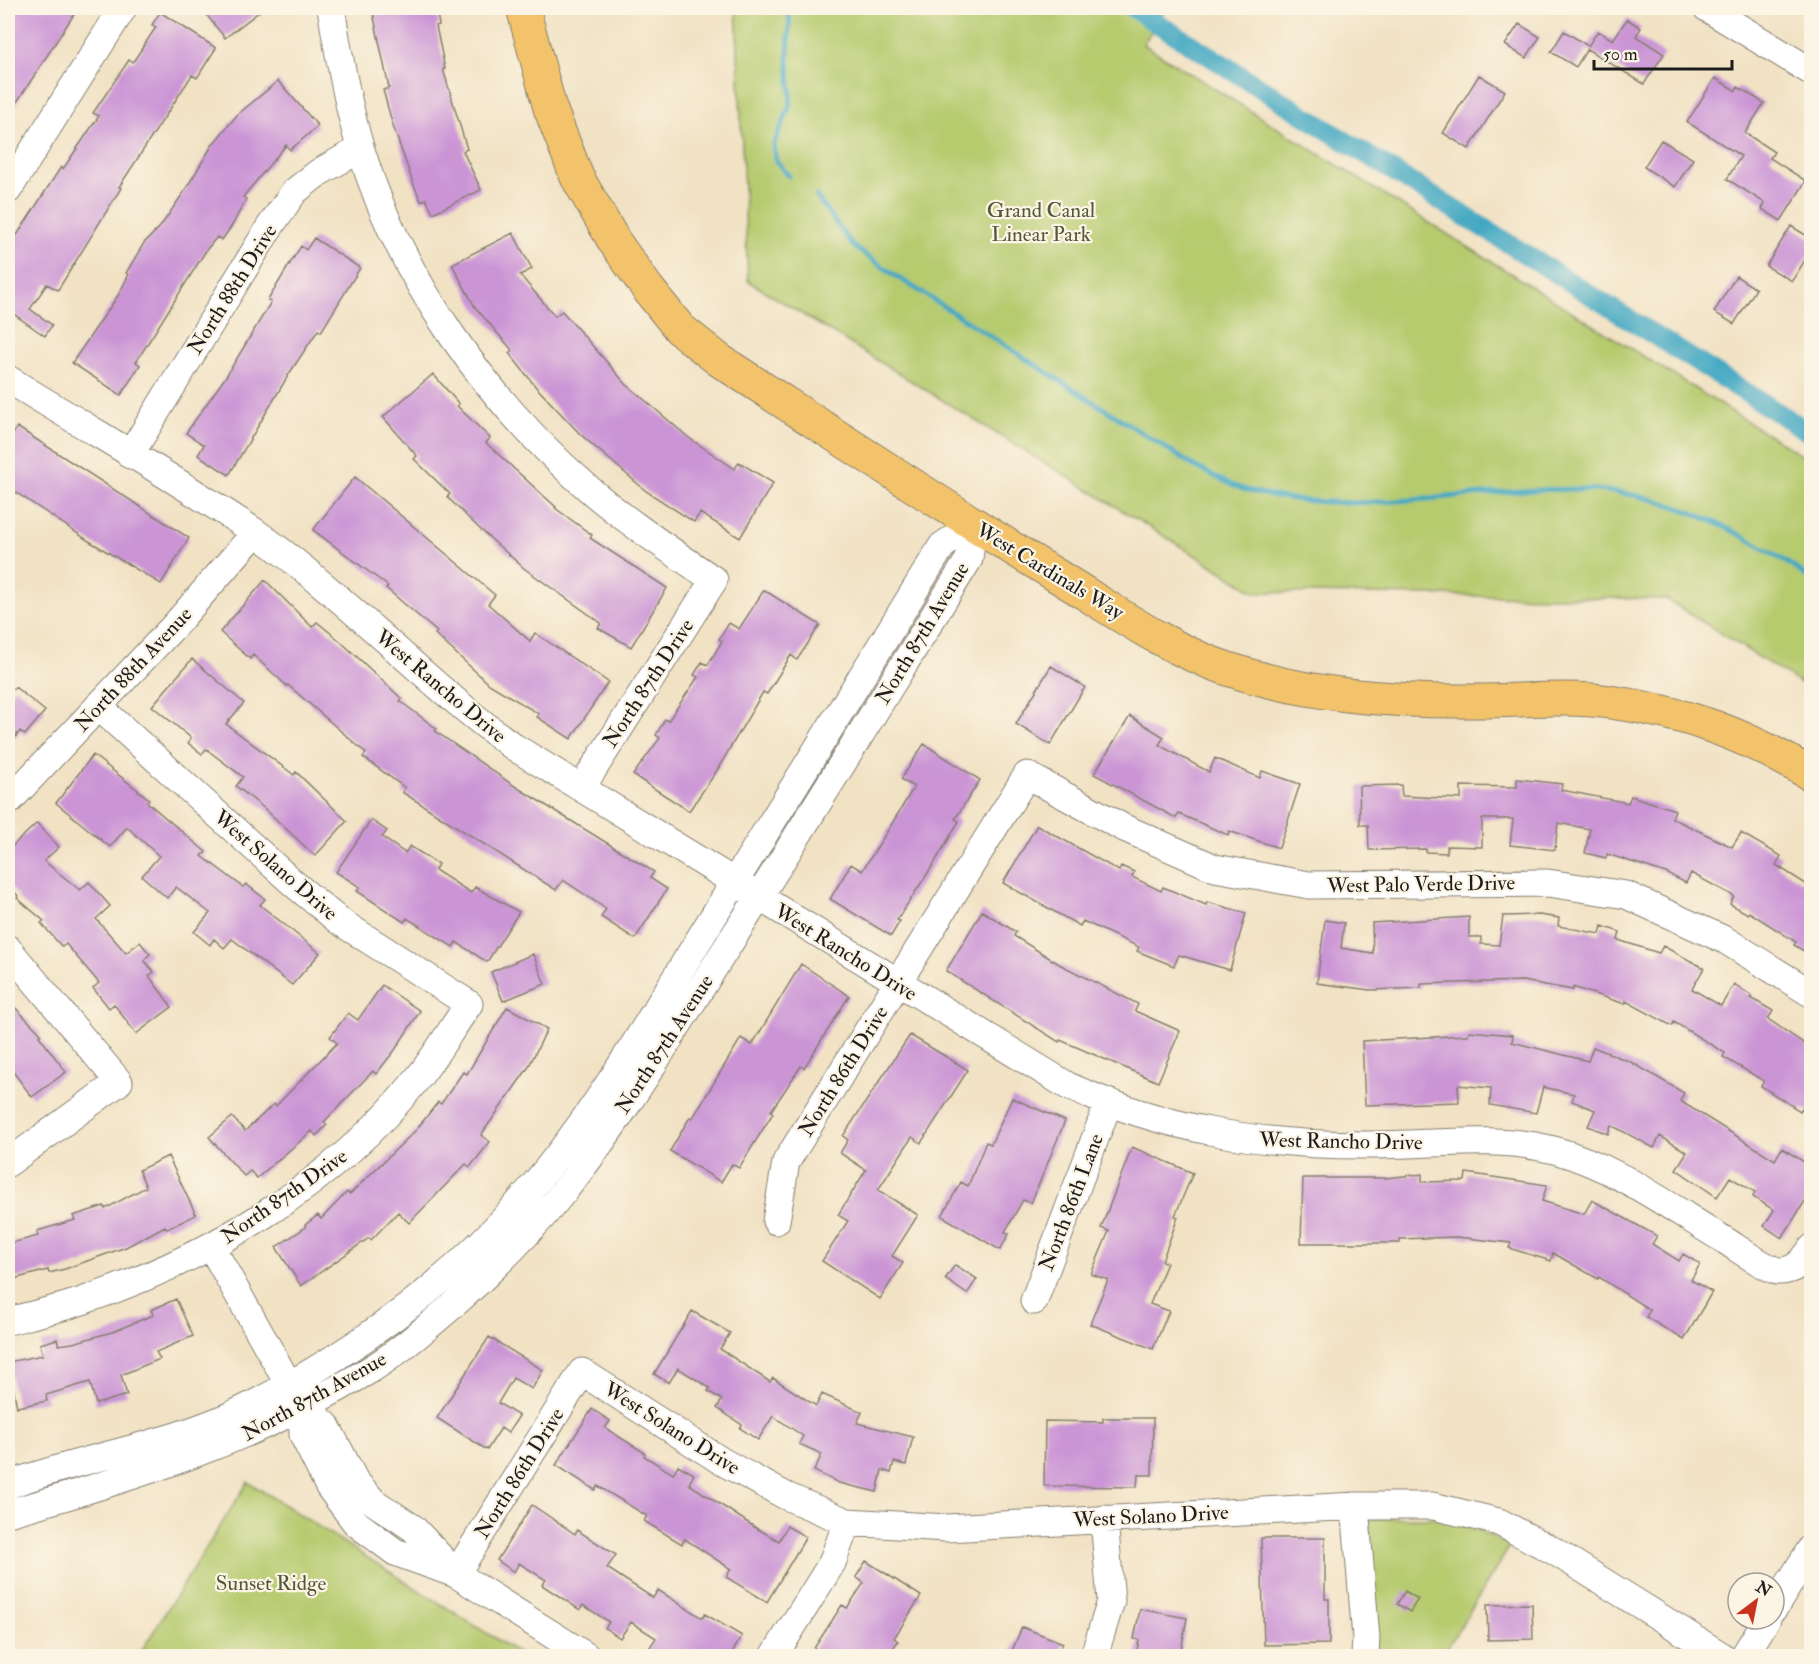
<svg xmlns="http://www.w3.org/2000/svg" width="1819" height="1664" viewBox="0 0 1819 1664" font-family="'IM FELL Double Pica',serif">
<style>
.green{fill:#b6ca6e;stroke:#697345;stroke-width:1.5}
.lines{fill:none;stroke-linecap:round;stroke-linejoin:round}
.stream{stroke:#42a8c2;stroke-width:5}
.canal{stroke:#42a8c2;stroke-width:20}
.building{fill:#cb95d5}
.minor-casing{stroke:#867f70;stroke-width:29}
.major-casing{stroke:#867f70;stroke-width:35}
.minor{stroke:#fff;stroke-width:27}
.major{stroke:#f2c36a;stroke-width:33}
.labels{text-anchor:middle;stroke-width:4.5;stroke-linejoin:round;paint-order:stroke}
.park-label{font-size:21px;fill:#525939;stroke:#fcf5e5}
.street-label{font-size:21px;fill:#1c1c1c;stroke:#fcf5e5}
</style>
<rect width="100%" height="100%" fill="#fcf5e5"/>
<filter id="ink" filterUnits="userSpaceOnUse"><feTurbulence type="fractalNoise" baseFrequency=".0167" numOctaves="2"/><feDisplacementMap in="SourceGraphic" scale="12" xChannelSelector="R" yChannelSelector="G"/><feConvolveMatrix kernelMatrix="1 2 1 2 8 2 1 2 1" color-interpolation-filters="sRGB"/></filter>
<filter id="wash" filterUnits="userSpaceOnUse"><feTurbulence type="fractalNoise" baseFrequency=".008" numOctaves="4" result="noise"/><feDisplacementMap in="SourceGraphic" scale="24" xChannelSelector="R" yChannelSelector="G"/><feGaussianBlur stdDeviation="1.35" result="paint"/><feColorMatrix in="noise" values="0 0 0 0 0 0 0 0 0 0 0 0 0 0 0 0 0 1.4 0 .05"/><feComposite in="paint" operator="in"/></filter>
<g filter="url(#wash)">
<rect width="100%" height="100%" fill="#f1e2c4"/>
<path class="green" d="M736,8H1167L1143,44L1811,461V690L1666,599L1255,592L748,281Z
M248,1482L523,1656H138Z
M1369,1518H1439L1475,1528L1510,1546L1442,1656H1375Z"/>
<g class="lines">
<path class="stream" d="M789,176L776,161L774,144L789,108L791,96L788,60L790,8
M816,196L853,246L896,276L1194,466C1210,473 1226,484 1243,489C1358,522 1479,484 1596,490C1673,495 1750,535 1812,580"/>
<path class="canal" d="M1133,8L1812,434"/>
</g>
<g id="blocks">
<path class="building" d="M8,8H78L8,116Z
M201,8H264L225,38Z
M372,8H436L439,25L436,26L445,69H443L467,149L463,151L481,190L433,213L426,199L421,201L413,183L393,126L383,90L389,88Z
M160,12L216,48L197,78L192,75L119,187L121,188L58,290L47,284L30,309L52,325L45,336L8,310V249L61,167L63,169L99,116L93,113L129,60L133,62L156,27L152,25Z
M1627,19L1641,28L1636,36L1664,54L1644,84L1587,49L1576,67L1551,52L1564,31L1588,46L1598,31L1613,40Z
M1519,24L1540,37L1526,58L1505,45Z
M1479,75L1505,91L1469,149L1443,133Z
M1715,78L1736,91L1738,87L1764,103L1745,133L1774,152L1770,158L1806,181L1781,221L1762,209L1765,203L1727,179L1741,156L1687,122Z
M278,81L318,126L290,150L286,145L243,197L246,199L233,224L222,240L217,237L207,249L136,362L140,365L121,395L72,363L119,294L129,274L126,273L144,243L160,227L184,192L213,144L237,115Z
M1661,140L1693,159L1675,187L1644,167Z
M1791,226L1812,239V249L1792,281L1766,266Z
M513,233L532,269L520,275L555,316L562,311L626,384L689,438L735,469L739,462L773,483L740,538L700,513L694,522L646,491L580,434L536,387L509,353L512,350L475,307L452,264Z
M314,238L360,268L321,332L318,330L289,374L229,475L198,455L204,445L186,433L227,375L271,302L268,300L289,265L301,246L306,250Z
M1736,276L1756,289L1734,324L1714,312Z
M433,374L459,404L457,406L490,438L486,443L556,507L555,508L592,535L590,538L667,588L631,647L598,628L601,623L525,569L481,530L447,497L450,494L414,459L417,456L383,417Z
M17,427L189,538L161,584L89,541L8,487V443Z
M355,477L495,595L488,604L530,641L535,633L608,682L571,739L537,717L539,714L489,684L435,634L437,632L386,588L388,586L313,530Z
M265,580L312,627L317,622L339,640L402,699L400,701L437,729L435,731L513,785L654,872L650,878L667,889L635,939L601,917L606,909L563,880L556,890L402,792L405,788L363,757L366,753L288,685L287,686L253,655L250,659L220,632Z
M764,590L820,625L797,660L791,655L767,694L763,692L716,772L689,811L633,775L660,738L656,735L665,719L668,721L698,677L694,675L702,662L708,665L722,641L719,639L729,623L739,629Z
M192,659L244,703L226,724L294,775L296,772L347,821L315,856L265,809L236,786L243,777L206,749L202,754L188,743L191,738L152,706Z
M1051,666L1085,687L1050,745L1016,724Z
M15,687L45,711L25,735L20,731L8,747V696Z
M1130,716L1164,737L1159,745L1209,772L1215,758L1260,778L1262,771L1300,784L1279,848L1229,831L1228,835L1179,814L1176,818L1094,774Z
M924,744L980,780L955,819L959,821L935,862L897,920L900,921L891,936L830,899L851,864L862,871L890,827L914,787L901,779Z
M93,755L149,799L147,802L206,852L202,856L243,887L246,884L265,899L260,905L320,953L292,985L232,939L224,948L214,939L210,945L194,932L210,913L176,887L167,898L142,876L159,856L127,827L110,847L56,803Z
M1517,779L1562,784L1561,790L1628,803L1631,796L1675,810L1672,818L1732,847L1741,833L1781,856L1776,865L1812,888V956L1794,945L1796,942L1749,912L1748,914L1730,904L1734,896L1691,873L1686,883L1666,873L1607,854L1606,858L1585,853L1590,829L1558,823L1555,850L1510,845L1513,819H1482V847L1447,846V853L1426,852V849L1369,850L1368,825H1360L1359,786L1401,785L1402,796L1461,799V786L1517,787Z
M371,820L387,831L382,837L405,853L410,846L438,864L435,870L471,893L475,887L519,912L487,962L456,942L453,947L407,918L404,922L357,891L360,887L336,872Z
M37,823L59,847L44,861L80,890L89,882L110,906L96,919L126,953L140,942L150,954L144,960L154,972L149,976L172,1007L136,1034L114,1004L109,1008L93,988L99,983L66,944L62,947L41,923L44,921L17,898L18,896L8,884V850Z
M1037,825L1119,871L1121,866L1134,872L1132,877L1161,891L1163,887L1206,905L1207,902L1246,913L1230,970L1179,955L1174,966L1137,951L1139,947L1083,921L1080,926L1003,883Z
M982,911L1016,932L1014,936L1059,964L1138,1004L1135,1011L1180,1031L1158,1082L1060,1040L1059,1042L946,971Z
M1539,915L1559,918L1558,926L1600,934L1602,926L1620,932L1618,940L1659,953L1663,946L1704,968L1692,989L1721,1006L1734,984L1752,996L1751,998L1773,1011L1768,1019L1812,1049V1113L1802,1108L1800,1111L1761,1086L1764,1081L1723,1057L1725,1053L1674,1022L1672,1026L1626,1001L1625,1004L1573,987V990L1523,981L1421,984V988L1370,990L1317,983L1325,920L1344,923L1341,948L1373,953L1372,923L1469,917V937H1481V944L1499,945L1503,916Z
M533,954L545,984L503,1001L491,972Z
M801,964L849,996L804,1068L801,1066L771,1111L773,1113L739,1168L732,1164L721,1182L670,1151L690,1117L692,1119L741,1038L752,1045Z
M382,985L420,1011L395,1050L376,1074L373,1071L324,1122L327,1125L316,1136L312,1131L257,1178L250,1171L244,1176L209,1137L232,1117L245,1131L274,1104L276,1106L337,1043L330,1037L348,1013L358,1020Z
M8,1000L41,1034L39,1036L66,1072L32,1097L8,1065Z
M507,1007L547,1029L528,1068L481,1135L490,1142L470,1167L466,1164L409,1223L398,1212L371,1240L369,1238L301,1286L276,1247L306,1227L305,1225L318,1215L321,1219L347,1192L350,1194L416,1130L438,1102L441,1104L463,1072L467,1074Z
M1469,1031L1513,1035L1512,1042L1588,1061L1593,1047L1631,1062L1684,1093L1680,1101L1775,1160L1782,1148L1812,1167V1190L1782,1238L1764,1226L1774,1210L1753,1197L1755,1192L1730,1177L1717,1197L1676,1169L1687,1152L1660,1136L1654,1148L1611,1125L1608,1134L1588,1126L1595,1110L1572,1101L1574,1094L1543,1087L1536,1113L1490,1105L1491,1088L1458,1085L1459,1102L1365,1105L1362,1041L1468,1035Z
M910,1035L968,1070L921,1143L912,1137L878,1190L918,1215L892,1256L903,1263L880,1299L822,1261L848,1221L838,1215L866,1170L840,1153L848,1140L843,1136Z
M1012,1098L1065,1121L1031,1203L1023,1200L1005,1232L1009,1234L1000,1250L942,1216L961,1182L968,1186L986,1142L991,1144Z
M1132,1147L1193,1173L1175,1216L1178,1217L1162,1261L1167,1263L1150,1304L1169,1311L1153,1349L1090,1324L1108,1280L1091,1274L1109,1231L1101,1228Z
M168,1156L196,1215L167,1229L165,1226L126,1247L65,1269L49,1273L48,1270L10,1280L8,1244L38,1236L37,1231L75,1220L73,1216L104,1206L105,1209L146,1187L139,1170Z
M1466,1173L1547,1185L1542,1201L1584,1214L1592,1200L1657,1236L1652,1244L1679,1261L1683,1254L1700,1264L1691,1280L1712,1292L1684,1340L1646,1317L1650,1310L1599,1277L1598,1279L1553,1253L1551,1261L1509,1248L1511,1243L1457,1237L1400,1239V1243H1301L1303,1178H1385L1422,1174V1182L1465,1181Z
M955,1265L977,1279L967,1294L945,1279Z
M176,1299L193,1336L156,1352L160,1359L121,1375L127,1395L96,1404L90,1382L46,1395L47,1401L17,1407L8,1362L43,1355L40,1344L57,1339L59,1345L73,1343L112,1332L153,1315L151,1310Z
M692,1311L730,1333L720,1349L770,1382L773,1378L816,1406L822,1394L862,1412L857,1423L913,1437L906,1465L894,1462L891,1473L882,1470L877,1492L839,1483L814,1471L822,1454L799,1444L803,1436L773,1416L758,1440L740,1428L742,1425L717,1408L722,1400L708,1391L710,1388L678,1368L669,1383L654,1374Z
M489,1337L543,1370L532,1389L513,1378L498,1403L519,1416L508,1433L501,1428L487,1450L437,1418Z
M592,1409L610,1421L605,1428L645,1453L644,1456L673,1474L678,1465L694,1474L689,1484L756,1528L779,1541L787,1526L806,1537L767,1602L726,1577L731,1569L685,1539L682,1544L644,1521L647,1516L598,1486L595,1490L556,1465Z
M1103,1418H1153L1152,1475H1138L1137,1487L1044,1486L1045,1421L1103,1422Z
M532,1505L575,1534L577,1530L616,1555L607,1568L653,1598L658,1590L702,1618L705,1614L742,1636L730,1656H644L656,1638L631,1622L620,1638L605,1628L609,1622L583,1605L580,1610L542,1585L546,1580L519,1563L514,1572L497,1560Z
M1261,1538H1325V1599H1329V1644L1264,1645Z
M866,1561L921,1596L894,1638L898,1641L888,1656H809L842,1605L847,1608L864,1583L856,1577Z
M1405,1591L1418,1599L1410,1612L1397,1604Z
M1532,1604L1533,1639L1488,1640L1487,1605Z
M1140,1609L1187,1618L1180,1656H1136L1139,1640L1134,1639Z
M1022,1627L1063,1643L1057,1656H1010Z"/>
</g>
</g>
<g filter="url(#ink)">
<use href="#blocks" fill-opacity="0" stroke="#867f70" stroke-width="1.5"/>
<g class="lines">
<g class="minor-casing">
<path id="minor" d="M331,8C338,51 348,108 361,150C400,279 488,402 589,489C628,523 672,551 714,580L582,787
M1707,8L1812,72
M8,190L123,8
M8,379C90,430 175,478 255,532C346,596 423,681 514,747L1068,1086C1165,1129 1258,1145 1364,1145C1428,1146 1491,1134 1554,1150C1617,1167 1671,1208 1726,1241C1743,1252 1759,1264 1777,1271C1795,1272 1802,1262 1812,1248
M130,455L269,228L294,192L318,173L360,149
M8,802L175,625L255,533
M8,949L119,1082L8,1163
M776,1221L786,1162L1027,775L1122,827L1215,868L1309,885L1548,883L1626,895L1725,940L1812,994
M211,1246L289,1385L303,1406L326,1425L355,1481L374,1502L413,1528L456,1574
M1034,1301L1108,1104
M8,1321C32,1315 58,1309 82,1301C210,1258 333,1185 418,1078C436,1055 452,1028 469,1004L339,921L293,883L98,706
M303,1406V1435L329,1487L356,1523L395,1552L456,1574L586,1656
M8,1485C82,1457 173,1445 244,1409C351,1355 451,1284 528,1192C600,1108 655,1010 713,917C790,794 866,669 942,546L973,525
M1355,1506L1366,1638L1365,1656
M8,1513C133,1478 256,1439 368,1371C398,1353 425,1329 452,1306C489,1273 524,1239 556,1201C619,1125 669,1038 722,955C806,824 887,691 969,559L973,525
M456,1574L582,1372L723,1462L786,1496L847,1522L947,1528L1355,1506H1433L1499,1522L1554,1551L1722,1656
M1774,1608L1812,1547
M774,1656L832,1563L847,1522
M1094,1656L1111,1601L1104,1519
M1744,1656L1767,1619"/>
</g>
<g class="major-casing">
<path id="major" d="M523,8L550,108L577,177L614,241L648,289L680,329L719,360C832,433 944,507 1059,577C1113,610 1167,649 1228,669C1308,696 1394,702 1477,701C1522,701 1565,696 1610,702C1685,712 1747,735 1812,775"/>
</g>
<use href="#minor" class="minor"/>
<use href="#major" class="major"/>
</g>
</g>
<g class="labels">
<g class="park-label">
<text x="1041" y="217">Grand Canal<tspan x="1041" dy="24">Linear Park</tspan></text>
<text x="271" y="1590">Sunset Ridge</text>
</g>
<g class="street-label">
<text transform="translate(232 289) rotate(-58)" y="7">North 88th Drive</text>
<text transform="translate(1050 571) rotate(31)" y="7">West Cardinals Way</text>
<text transform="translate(922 633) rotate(-59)" y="7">North 87th Avenue</text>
<text transform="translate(133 669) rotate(-47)" y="7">North 88th Avenue</text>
<text transform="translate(648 683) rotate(-57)" y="7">North 87th Drive</text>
<text transform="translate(441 686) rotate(40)" y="7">West Rancho Drive</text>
<text transform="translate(276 865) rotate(41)" y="7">West Solano Drive</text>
<text transform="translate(1421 884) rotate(-1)" y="7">West Palo Verde Drive</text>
<text transform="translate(846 952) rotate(32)" y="7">West Rancho Drive</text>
<text transform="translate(664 1044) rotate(-57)" y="7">North 87th Avenue</text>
<text transform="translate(843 1071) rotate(-58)" y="7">North 86th Drive</text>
<text transform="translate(1341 1141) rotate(1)" y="7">West Rancho Drive</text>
<text transform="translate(284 1196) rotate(-35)" y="7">North 87th Drive</text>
<text transform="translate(1071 1202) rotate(-69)" y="7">North 86th Lane</text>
<text transform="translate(314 1396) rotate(-29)" y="7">North 87th Avenue</text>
<text transform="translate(672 1428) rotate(32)" y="7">West Solano Drive</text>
<text transform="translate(519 1473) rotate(-58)" y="7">North 86th Drive</text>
<text transform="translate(1151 1516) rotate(-3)" y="7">West Solano Drive</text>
</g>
</g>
<rect width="1819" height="1664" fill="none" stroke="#fcf5e5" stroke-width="30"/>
<g transform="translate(1756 1601) rotate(32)"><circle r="28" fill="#fcf5e5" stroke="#a29e95" stroke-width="1.5"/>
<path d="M0-4.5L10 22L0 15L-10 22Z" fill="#c8321e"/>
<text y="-9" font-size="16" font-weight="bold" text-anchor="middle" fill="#1c1c1c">N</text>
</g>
<path d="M1594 60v9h138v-9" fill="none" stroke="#1c1c1c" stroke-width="3"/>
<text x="1603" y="60" font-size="18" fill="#1c1c1c" stroke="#fcf5e5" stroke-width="4.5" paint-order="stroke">50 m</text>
</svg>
